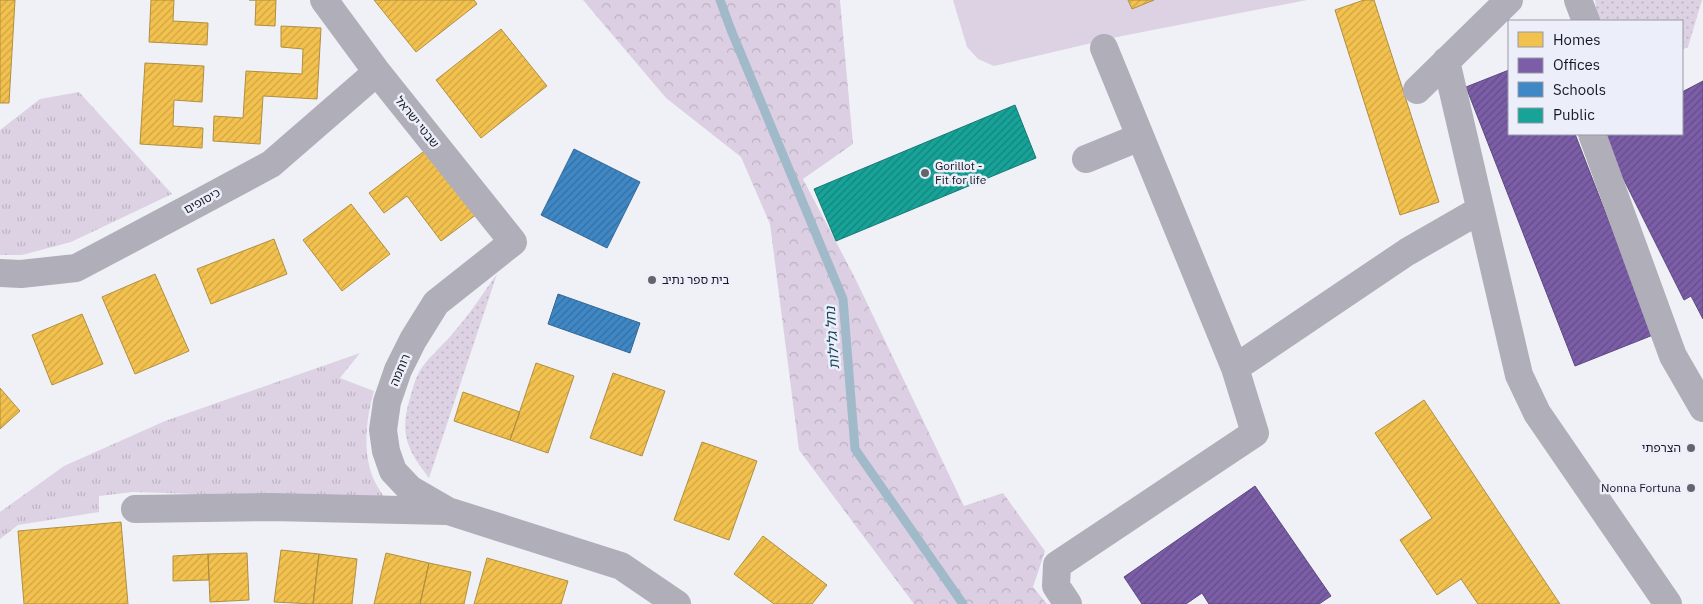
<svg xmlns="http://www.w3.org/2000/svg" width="1703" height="604" viewBox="0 0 1703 604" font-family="'IBM Plex Sans','Noto Sans Hebrew',sans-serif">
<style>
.grass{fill:#ddd2e3}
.forest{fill:url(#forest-crowns)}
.park{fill:url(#park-tufts)}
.garden{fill:url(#garden-dots)}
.homes{fill:url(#homes-hatch);stroke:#b08f41}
.offices{fill:url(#offices-hatch);stroke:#5d497f}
.schools{fill:url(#schools-hatch);stroke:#336794}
.public{fill:url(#public-hatch);stroke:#177a75}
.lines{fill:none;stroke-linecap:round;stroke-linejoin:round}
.stream{stroke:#a0baca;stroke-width:9}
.minor{stroke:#b0aeb8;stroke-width:28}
.poi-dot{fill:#63656d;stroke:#eceffa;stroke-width:2}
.labels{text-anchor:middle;stroke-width:5;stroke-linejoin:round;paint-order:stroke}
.street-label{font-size:12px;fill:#171923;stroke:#eceffa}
.poi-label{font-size:12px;fill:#171923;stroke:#eceffa;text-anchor:start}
.water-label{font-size:14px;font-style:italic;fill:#14445b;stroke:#eceffa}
</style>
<defs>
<pattern id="forest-crowns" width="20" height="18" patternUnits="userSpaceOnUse" patternTransform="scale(1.25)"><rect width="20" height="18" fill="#dccfe3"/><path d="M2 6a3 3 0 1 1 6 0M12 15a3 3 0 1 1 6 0" fill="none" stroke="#bcb1c2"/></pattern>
<pattern id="park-tufts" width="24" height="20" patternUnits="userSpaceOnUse" patternTransform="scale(1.25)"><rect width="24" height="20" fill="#ddd2e3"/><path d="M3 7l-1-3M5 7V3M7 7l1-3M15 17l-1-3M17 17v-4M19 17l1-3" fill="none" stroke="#bdb4c2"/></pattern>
<pattern id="garden-dots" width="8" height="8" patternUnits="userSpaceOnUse" patternTransform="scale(1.25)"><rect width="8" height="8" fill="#ddd2e3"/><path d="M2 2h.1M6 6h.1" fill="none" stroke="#bdb4c2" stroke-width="1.8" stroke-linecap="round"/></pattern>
<pattern id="homes-hatch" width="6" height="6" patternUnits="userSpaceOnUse" patternTransform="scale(1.25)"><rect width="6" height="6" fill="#f2c14e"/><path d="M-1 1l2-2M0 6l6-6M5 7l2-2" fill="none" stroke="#cfa544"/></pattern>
<pattern id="offices-hatch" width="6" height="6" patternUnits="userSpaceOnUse" patternTransform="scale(1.25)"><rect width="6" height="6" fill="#7b5ea7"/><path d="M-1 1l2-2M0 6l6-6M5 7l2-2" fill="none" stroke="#644d88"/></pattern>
<pattern id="schools-hatch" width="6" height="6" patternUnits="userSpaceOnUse" patternTransform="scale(1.25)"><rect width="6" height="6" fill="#3f88c5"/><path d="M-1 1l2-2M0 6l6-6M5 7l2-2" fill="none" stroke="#346ea0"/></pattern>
<pattern id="public-hatch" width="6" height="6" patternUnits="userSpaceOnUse" patternTransform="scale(1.25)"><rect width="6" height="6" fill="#17a398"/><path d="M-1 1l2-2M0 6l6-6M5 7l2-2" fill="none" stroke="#14847c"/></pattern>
</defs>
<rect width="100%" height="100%" fill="#f0f1f6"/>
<path class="grass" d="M953,0H1307L1122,36L994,66L978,59L967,47Z"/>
<path class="forest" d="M583,0H840L853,144L803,179L856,280L964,506L1003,493L1045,551L1033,587L1047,604H914L799,450L770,224L741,157L666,98Z"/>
<path class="park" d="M79,92L172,194L71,242L22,255H0V130L40,99Z
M360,353L340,378L374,391C366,419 362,452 374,480C377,487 382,493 386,500L133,492L99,496V512L18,525L0,539V512L64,466L165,421Z"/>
<path class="garden" d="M1595,0H1702L1688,47L1682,50V21H1598Z
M497,274L429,478C407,450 399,433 410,398C413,387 416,375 423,366C432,354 444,344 454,332C470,314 483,293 497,274Z"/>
<path class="homes" d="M0,0H15L9,103H0Z
M151,0H174L173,21L208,23L207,45L149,42Z
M249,0H276L275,26L255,25L256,0Z
M374,0H474L477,4L416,52Z
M1128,0H1154L1132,9Z
M1364,0H1374L1439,202L1400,215L1335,10Z
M281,26L321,28L317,99L263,96L260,144L213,141L214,116L243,118L246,71L302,74L303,49L281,47Z
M501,29L547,86L481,138L436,80Z
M145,63L204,66L202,102L174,100L173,126L203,128L202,148L140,144Z
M427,149L477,214L441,241L407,196L384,213L369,193Z
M351,204L390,254L342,291L303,240Z
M274,239L287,274L211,304L197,269Z
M155,274L189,351L135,374L102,297Z
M82,314L103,364L52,385L32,335Z
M536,363L574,376L548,453L510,440Z
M613,373L665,391L642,456L590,438Z
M0,388L20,411L0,429Z
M463,392L520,412L510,440L454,421Z
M1424,400L1560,604H1478L1461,579L1437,595L1400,540L1432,518L1375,433Z
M702,442L757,461L729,540L674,520Z
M121,522L128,604H24L18,531Z
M763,536L827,585L812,604H774L734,574Z
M281,550L319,554L313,604L274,602Z
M247,553L249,600L210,602L208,554Z
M386,553L429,563L420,604H374Z
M208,554L209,580L173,581V556Z
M319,554L357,559L352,604H313Z
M487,558L568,581L561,604H474Z
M429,563L471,572L464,604H420Z"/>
<path class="offices" d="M1509,70V134H1575L1653,335L1575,366L1466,87Z
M1703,81V319L1691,296L1684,300L1601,134H1682V92Z
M1255,486L1331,596L1319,604H1209L1202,593L1186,604H1142L1124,577Z"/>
<path class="schools" d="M574,149L640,182L607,248L541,215Z
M558,294L640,323L630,353L548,324Z"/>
<path class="public" d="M1015,105L1036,158L836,241L814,189Z"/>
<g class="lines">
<path class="stream" d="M720,0L731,30L843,299L855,449L963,604"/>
<path class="minor" d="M324,0L377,72L513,242L436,303L413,340L398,370L387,402L383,430L386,451L393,471L410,489L448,511L621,566L677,604
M1578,0L1586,21
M1104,48L1235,368
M1446,61L1519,375L1537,413L1668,604
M1417,90L1509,0
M1592,134L1673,356L1703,408
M1086,159L1140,137
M0,273L21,274L76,268L191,207L271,164L377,72
M135,509L271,507L446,511
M1068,604L1056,586L1057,565L1255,433L1235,368L1407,252L1480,210"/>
</g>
<g class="poi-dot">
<circle cx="925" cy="173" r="5"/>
<circle cx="652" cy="280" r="5"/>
<circle cx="1691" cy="448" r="5"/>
<circle cx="1691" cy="488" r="5"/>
</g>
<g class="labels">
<g class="street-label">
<text transform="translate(417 122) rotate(51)" y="4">שבטי ישראל</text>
<text transform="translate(202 201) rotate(-29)" y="4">כיסופים</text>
<text transform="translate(400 370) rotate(-67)" y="4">רוחמה</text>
</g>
<g class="poi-label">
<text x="935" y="170">Gorillot -<tspan x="935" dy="14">Fit for life</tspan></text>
<text x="662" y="284">בית ספר נתיב</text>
<text x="1681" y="452" text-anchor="end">הצרפתי</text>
<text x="1681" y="492" text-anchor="end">Nonna Fortuna</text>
</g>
<g class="water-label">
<text transform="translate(832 338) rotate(-94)" y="5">נחל גלילות</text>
</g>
</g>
<rect x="1508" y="20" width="175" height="115" fill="#eceffa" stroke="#9799a4"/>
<rect x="1518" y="32" width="25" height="15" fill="#f2c14e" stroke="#9799a4"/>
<text x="1553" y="45" font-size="15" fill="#171923">Homes</text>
<rect x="1518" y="58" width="25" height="15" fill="#7b5ea7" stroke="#9799a4"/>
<text x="1553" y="70" font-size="15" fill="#171923">Offices</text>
<rect x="1518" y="82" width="25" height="15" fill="#3f88c5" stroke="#9799a4"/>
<text x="1553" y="95" font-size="15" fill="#171923">Schools</text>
<rect x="1518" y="108" width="25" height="15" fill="#17a398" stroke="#9799a4"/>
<text x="1553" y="120" font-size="15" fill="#171923">Public</text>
</svg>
